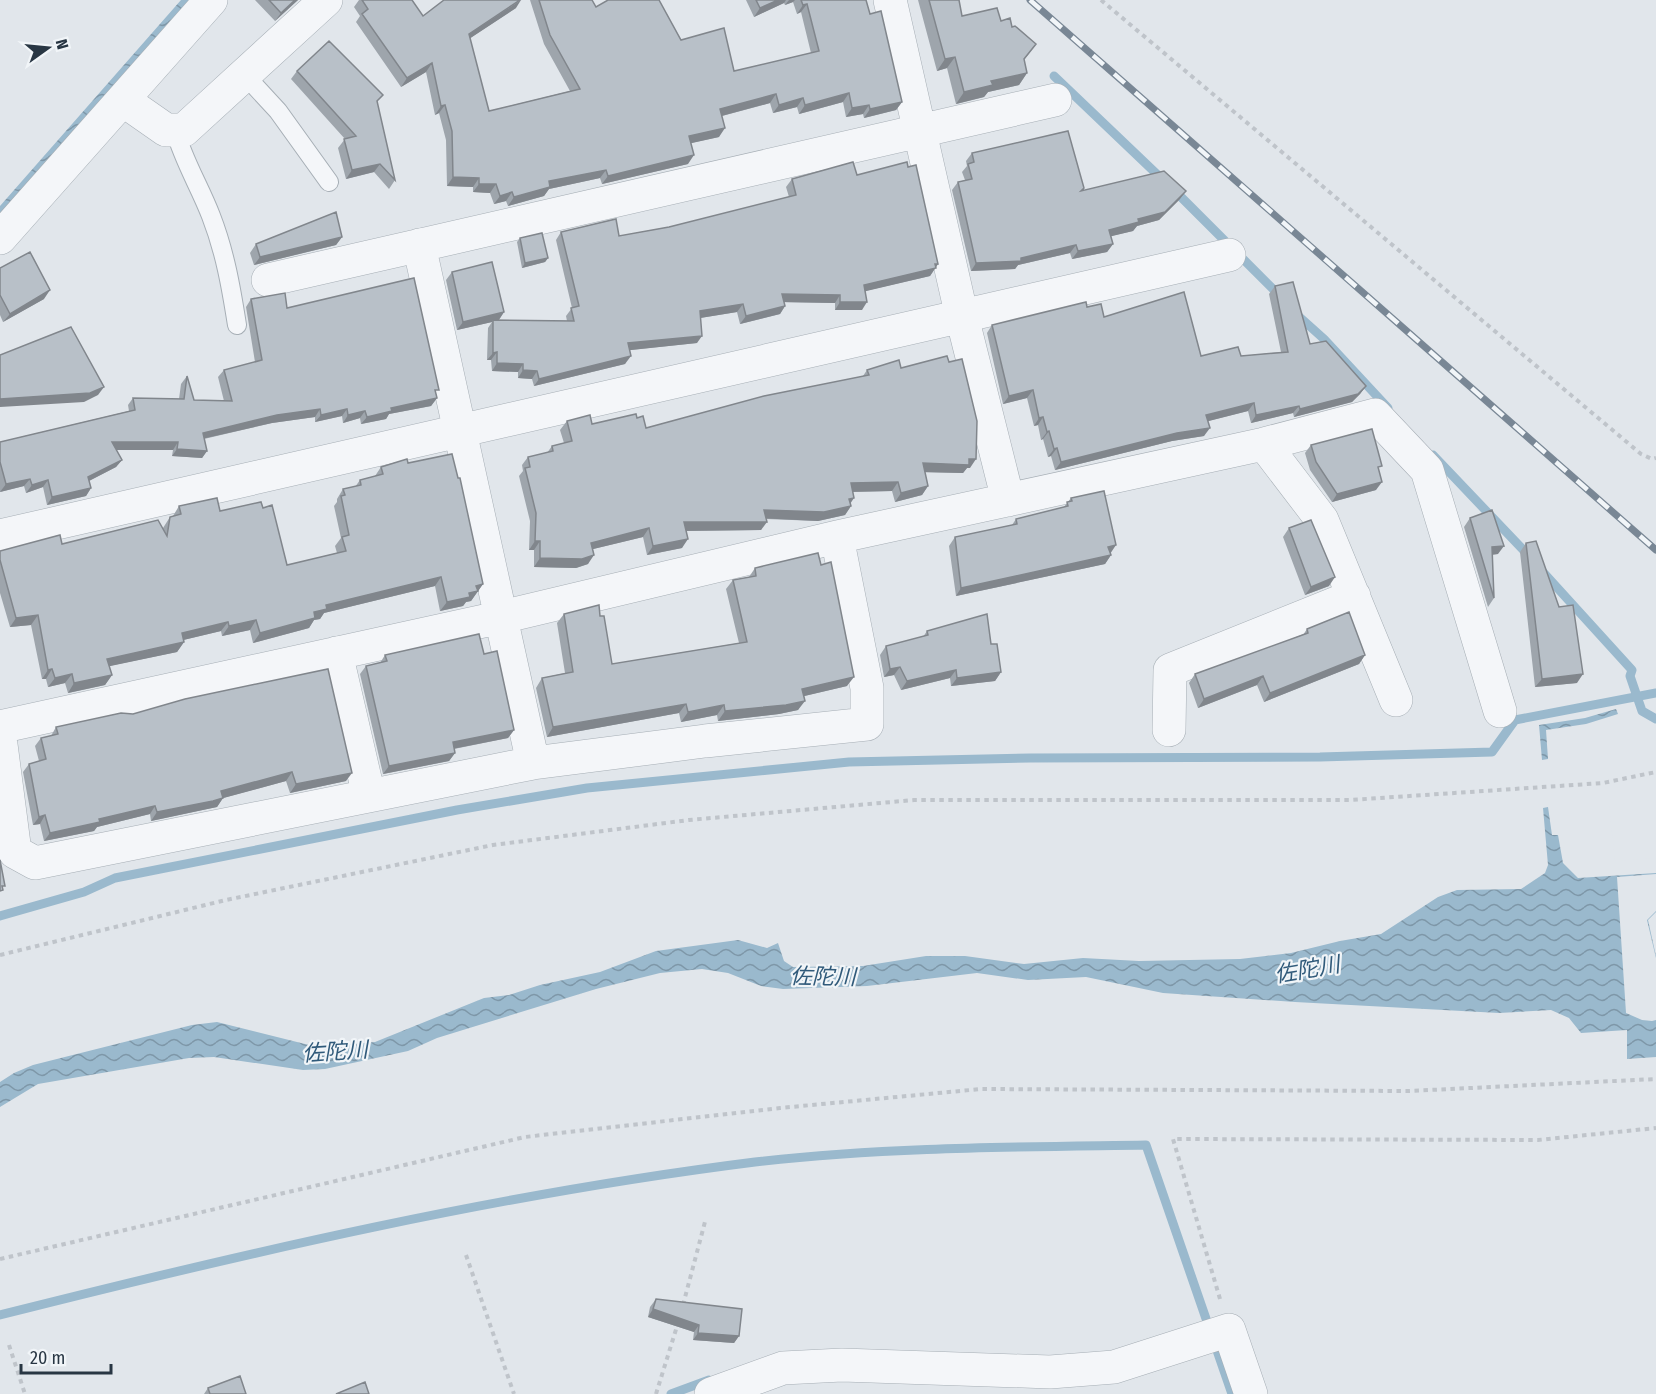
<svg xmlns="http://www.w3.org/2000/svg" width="1656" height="1394" viewBox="0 0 1656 1394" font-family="'Fira Sans Condensed','Noto Sans JP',sans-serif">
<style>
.water{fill:url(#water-waves)}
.pier{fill:#e1e6eb}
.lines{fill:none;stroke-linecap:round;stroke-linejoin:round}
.stream{stroke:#9ab9cd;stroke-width:9}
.lane-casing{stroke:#a6aeb5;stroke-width:20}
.street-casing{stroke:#a6aeb5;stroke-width:34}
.path{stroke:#bfc4ca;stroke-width:4;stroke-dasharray:4.5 4.5;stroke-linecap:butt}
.lane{stroke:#f4f6f9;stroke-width:18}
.street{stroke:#f4f6f9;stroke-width:33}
.rail-casing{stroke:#798795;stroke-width:7}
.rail{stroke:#f1f5f8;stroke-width:4.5;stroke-dasharray:14;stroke-linecap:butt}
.wall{fill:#9ea5ac}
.shaded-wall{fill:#81868c}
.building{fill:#b8c0c8;stroke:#81868c;stroke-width:1.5}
.labels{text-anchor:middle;stroke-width:4.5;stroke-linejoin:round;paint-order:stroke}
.water-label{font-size:22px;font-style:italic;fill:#305a7a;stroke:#f1f5f8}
</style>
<defs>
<pattern id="water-waves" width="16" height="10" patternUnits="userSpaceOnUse" patternTransform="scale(1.5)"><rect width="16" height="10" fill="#9ab9cd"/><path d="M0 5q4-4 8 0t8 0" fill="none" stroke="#7e97a8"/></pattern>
</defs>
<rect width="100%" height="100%" fill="#e1e6eb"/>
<path class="water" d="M181,0H193L0,220V206Z
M1616,709L1618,714L1586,724L1546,730L1548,759L1542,760L1539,725L1585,718Z
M1548,807L1552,835H1558L1563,863L1578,878L1656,873V912L1648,920L1656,956V1057L1627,1059V1030L1581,1033L1569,1018L1551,1010L1499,1013L1295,1002L1163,993L1086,977L1028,980L977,973L867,986L783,989L761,986L728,973L702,969L660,973L596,989L437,1038L408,1051L325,1069L303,1070L214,1057L189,1058L38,1084L0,1107V1082L14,1073L33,1065L192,1025L217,1022L317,1047L375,1042L484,998L509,995L540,985L600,972L656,951L738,940L767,948L778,943L784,961L793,967L863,966L926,956H965L1024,964L1083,958L1139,961L1240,959L1291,953L1340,941L1381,934L1438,897L1457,890L1521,889L1545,873L1548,865L1543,808Z"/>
<path class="pier" d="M1649,800L1656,804V858L1615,861L1609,805Z
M1656,874V911L1647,920L1656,958V1020L1652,1021L1642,1020L1626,1013L1617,877Z"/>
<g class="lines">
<path class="stream" d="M1054,76L1163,180
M1173,189L1280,296
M1295,313L1324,339L1388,408
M1433,455L1529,556
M1542,571L1632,670L1630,676L1642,711L1656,719
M0,916L84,892L115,878L457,810L587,788L849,762L1030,758L1320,757L1492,752L1515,720L1656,693
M0,1315C249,1252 500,1194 755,1162C884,1147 1016,1147 1146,1145L1232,1394
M671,1394L709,1380"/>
<g class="lane-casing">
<path id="lane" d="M243,73L278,111L329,182
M175,130C183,160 200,187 211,216C225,252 231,287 237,325"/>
</g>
<g class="street-casing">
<path id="street" d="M890,0L962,317L1008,500
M123,100L166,130H184L326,0
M0,238L211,0
M419,245L533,763
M268,280L1055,100
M1264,444L1322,520L1396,700
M0,536L1229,255
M336,653L369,796
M0,727L502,617L837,537L1264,444L1375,415L1427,470L1500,711
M1169,730L1170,670L1354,596
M0,737L15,852L35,863L533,763L705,741L867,724V688L837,537
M711,1394L783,1368L842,1365L1050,1372L1114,1367L1229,1330L1251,1394"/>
</g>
<path class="path" d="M1101,0L1641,454L1652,459L1656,458
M0,955L226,900L493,845L689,820L914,800H1350L1603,783L1656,772
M466,1255L514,1394
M0,1259L525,1137L780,1108L981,1089L1409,1091L1656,1079
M1220,1299L1173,1139L1538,1140L1656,1128
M683,1305L706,1218
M9,1345L25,1394
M656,1394L678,1323"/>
<use href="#lane" class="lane"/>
<use href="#street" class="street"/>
<g class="rail-casing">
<path id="rail" d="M1030,0L1656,550"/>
</g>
<use href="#rail" class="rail"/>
</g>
<path class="wall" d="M255,0H298L275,21Z
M359,0H412L423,16L516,8L470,38L489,111L570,91L544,44L530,0H592L596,7L681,40L734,71L811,53L801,12L797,14L793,2L785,5L784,3L754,17L746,0H866L870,14L902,102L896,110L864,118L863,114L846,117L843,102L799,114L797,107L773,113L770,103L722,116L719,137L691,143L688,164L602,184L600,178L549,189L544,196L508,206L506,201L494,204L490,193L473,192V187L447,186L446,140L439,113L435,115L426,72L401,87L356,22L360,16L354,7Z
M918,0H959L962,16L1001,21L1012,27L1036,44L1024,60L1027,73L1019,85L988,92L984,97L956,104L947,68L937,71Z
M297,71L377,103L395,180L389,189L374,172L346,179L338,148L345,139L291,79Z
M972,153L1082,191L1180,199L1159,220L1137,226L1133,231L1111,236L1113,244L1107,252L1072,259L1070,253L1018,265L1015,269L971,271L952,190L958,182L965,180L962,172L967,166L966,161Z
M908,167L938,264L930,276L865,291L862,310H835V303L784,302L785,306L780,314L740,324L737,312L700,318L697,343L630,350L625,364L534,386L532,379L518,378V372L492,371L491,360H487L488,328L492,322L457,330L446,280L452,272L504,312L499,320L567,321L566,316L572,308L556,240L561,232L619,236L669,227L789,197L786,187L792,179L857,175Z
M342,237L336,245L254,265L250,253L256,244Z
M520,238L548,258L545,262L522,268L517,242Z
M0,268L44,299L3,322L0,315Z
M1275,286L1310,344L1366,386L1360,394L1352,402L1294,417L1293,413L1251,423L1248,411L1208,421L1204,436L1172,441L1055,470L1051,456L1048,457L1043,439L1041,440L1038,425L1034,426L1027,398L1003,404L987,333L992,325L1087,307L1104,317L1201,356H1241L1281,352L1269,294Z
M251,299L287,308L436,394L437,398L431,406L389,414L386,419L361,424L360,418L343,423L342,416L315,422V417L272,423L204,439L207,451L202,458L172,456L173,450H116L122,460L116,467L89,481L91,488L86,496L47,505L43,487L26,493L24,486L0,492V442L129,411L128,405L133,398L179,399L181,384L187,376L194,400L224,401L218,377L224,370L255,362L246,307Z
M901,368L970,468H967L963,473L925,472L928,486L922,495L895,502L892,491L853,492L850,503L851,506L845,515L818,521L766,519L761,530L686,531L682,548L647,555L643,537L593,549L588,564L576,568L534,567V550H529L530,521L519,476L523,471L522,465L528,457L547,453L552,446L564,443L560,430L567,421L592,424L637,418L646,428L863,376L867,370Z
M1311,445L1379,470L1376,490L1332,502L1310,470L1305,453Z
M408,463L483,584L471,601L466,602L463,606L440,611L435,586L324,613L320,619L314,620L309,628L253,643L250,630L222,636L221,631L183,640L184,642L177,652L109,666L112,675L105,685L68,693L65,683L48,687L46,679H42L31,625L10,627L0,593V551L62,544L163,528L170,517L173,516L179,506L220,511L263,508L287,565L337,553L335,546L341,538L334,506L337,502V499L343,489L355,487L360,480L375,476L381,467Z
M1071,498L1110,554L1111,555L1105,564L956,596L949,546L955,537L1012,525L1016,519L1064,507Z
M1470,518L1498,554L1492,555L1494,598L1488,607L1464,527Z
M1289,528L1329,586L1305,595L1283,537Z
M1526,543L1577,683L1535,687L1520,552Z
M755,568L847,686L804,696L798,710L779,714L718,721L717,715L681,722L679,713L547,737L536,688L542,678L565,673L557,623L564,614L600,616L612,664L739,643L726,589L733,580L749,577Z
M1307,629L1365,655L1359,664L1264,702L1257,685L1198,708L1189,683L1195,674L1303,635Z
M927,631L991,644L1001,672L995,681L951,686L950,678L901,690L894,675L884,677L880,655L886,646L923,637Z
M484,654L514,730L508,738L454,749L455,753L449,761L383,774L360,674L366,666L380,663L385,655Z
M56,727L346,781L290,793L286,781L223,798L217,807L207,809L151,821L150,814L97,827L94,831L44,841L40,824L33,825L23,772L29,764L39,761L35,746L41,738L51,736Z
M656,1299L739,1336L734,1343L693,1340L694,1332L648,1317L650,1307Z
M208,1388L246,1394H204Z"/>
<path class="shaded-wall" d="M295,0H298L275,21L281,13Z
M521,0L516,8L463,43L469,34Z
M778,0H786L784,3L754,17L760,8Z
M789,0H795L793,2L785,5Z
M807,4L801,12L797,14L803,5Z
M955,57L947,68L937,71L945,59Z
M432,63L426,72L401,87L407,78Z
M1027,73L1019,85L988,92L984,97L956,104L964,92L991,81Z
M849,93L843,102L799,114L805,105Z
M776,94L770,103L714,118L720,109Z
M803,98L797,107L773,113L779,105Z
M902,102L896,110L864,118L870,109Z
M445,105L439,113L435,115L441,106Z
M869,105L863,114L846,117L852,108Z
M725,128L719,137L683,145L689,136Z
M694,155L688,164L602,184L608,176Z
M380,164L374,172L346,179L352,170Z
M606,170L600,178L549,189L544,196L508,206L514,197L549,181Z
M453,177L479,178L473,187L447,186Z
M479,184H496L490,193L473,192Z
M1186,191L1180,199L1159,220L1137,226L1133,231L1104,238L1109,230L1138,219Z
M512,192L506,201L494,204L500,196Z
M342,237L336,245L254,265L260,257Z
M1113,244L1107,252L1072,259L1078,251Z
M1076,245L1070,253L1018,265L1015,269L971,271L976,263L1021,258Z
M548,258L545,262L522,268L525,263Z
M935,264H938L930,276L858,293L864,285Z
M50,290L44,299L3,322L10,314Z
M782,294L840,295L835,303L777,302Z
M840,302H867L862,310H835Z
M743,304L737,312L694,319L700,311Z
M785,306L780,314L740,324L746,316Z
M504,312L498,321L493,320L492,322L457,330L463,322Z
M702,336L697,343L622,351L628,343Z
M497,352L491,360H487L493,353Z
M631,356L625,364L534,386L539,379Z
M497,363L523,364L518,372L492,371Z
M523,370L537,371L532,379L518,378Z
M1366,386L1360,394L1352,402L1294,417L1300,409Z
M104,387L98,395L84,402L0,407V399Z
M1033,390L1027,398L1003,404L1009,396Z
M437,398L431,406L389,414L386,419L361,424L367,417L391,408Z
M1254,403L1248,411L1201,423L1206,415Z
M1299,406L1293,413L1251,423L1256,415Z
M320,409L315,417L272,423L197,440L203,433L277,415Z
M347,409L342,416L315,422L321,415Z
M365,411L360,418L343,423L348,415Z
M1043,417L1038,425L1034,426L1039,418Z
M1210,428L1204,436L1172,441L1055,470L1061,462L1177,433Z
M1049,431L1043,439L1041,440L1047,432Z
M112,442H178L173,450H106Z
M1057,448L1051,456L1048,457L1054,449Z
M177,449L207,451L202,458L172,456Z
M969,459H976L970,468H967L963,473L917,472L923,463Z
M122,460L116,467L83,484L88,477Z
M30,479L24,486L0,492L6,484Z
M48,480L43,487L26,493L32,485Z
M898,482L892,491L845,492L851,483Z
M1382,482L1376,490L1332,502L1337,494Z
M928,486L922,495L895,502L901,493Z
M91,488L86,496L47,505L52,497Z
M854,498L848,507L851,506L845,515L818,521L757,518L764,510Z
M684,522H767L761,530L678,531Z
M649,528L643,537L585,551L591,543Z
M688,539L682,548L647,555L653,546Z
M535,541H540L534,550H529Z
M1116,545L1110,554L1108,547Z
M1504,546L1498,554L1486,555L1492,547Z
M594,555L588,564L576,568L534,567L540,558Z
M1111,555L1105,564L956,596L961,588Z
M441,577L435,586L324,613L320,619L314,620L309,628L253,643L260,633L314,612L326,605Z
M1335,577L1329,586L1305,595L1311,587Z
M483,584L471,601L466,602L463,606L440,611L447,602L476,586Z
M38,615L31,625L10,627L16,618Z
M256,620L250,630L222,636L229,626Z
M228,622L221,631L175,642L182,633Z
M184,642L177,652L101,668L107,659Z
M1365,655L1359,664L1264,702L1270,693Z
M900,667L894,675L884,677L890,669Z
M52,669L46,679H42L48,670Z
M956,670L950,678L901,690L907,681Z
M1001,672L995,681L951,686L957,678Z
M72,674L65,683L48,687L55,678Z
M1583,674L1577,683L1535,687L1542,679Z
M112,675L105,685L68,693L74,683Z
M1263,676L1257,685L1198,708L1204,699Z
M854,677L847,686L796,698L802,689Z
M805,701L798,710L779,714L718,721L725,711Z
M686,704L679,713L547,737L553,727Z
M724,705L717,715L681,722L688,712Z
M514,730L508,738L447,750L453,742Z
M455,753L449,761L383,774L389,766Z
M292,772L286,781L216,800L221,791Z
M352,773L346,781L290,793L296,784Z
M223,798L217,807L151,821L157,812Z
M155,806L150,814L97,827L94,831L44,841L50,833L99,819Z
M45,815L40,824L33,825L39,817Z
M653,1309L699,1325L694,1332L648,1317Z
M698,1333L739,1336L734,1343L693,1340Z"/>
<path class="building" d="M269,0H295L281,13Z
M362,0H412L423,16L444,0H520L469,34L489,111L580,89L550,35L539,0H592L596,7L608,0H659L681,40L724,28L734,71L819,51L807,4L803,5L801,0H866L870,14L881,11L902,102L870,109L869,105L852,108L849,93L805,105L803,98L779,105L776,94L720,109L725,128L689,136L694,155L608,176L606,170L549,181L550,187L514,197L512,192L500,196L496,184H479V178L453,177L452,131L445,105L441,106L432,63L407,78L362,14L368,9Z
M756,0H778L760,8Z
M929,0H959L962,16L997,8L1001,21L1010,18L1012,27L1015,26L1036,44L1024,59L1027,73L991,81L993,85L964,92L955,57L945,59Z
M329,41L383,95L377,101L395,180L380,164L352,170L344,139L356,136L297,71Z
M1068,131L1084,188L1081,191L1164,171L1186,191L1165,212L1138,219L1139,222L1109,230L1113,244L1078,251L1076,245L1021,258V261L976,263L958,182L972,179L968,164L974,162L972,153Z
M853,162L857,175L907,162L908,167L916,165L938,264H935L936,268L864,285L867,302H840V295L782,294L785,306L746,316L743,304L700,311L702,336L628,343L631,356L539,379L537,371L523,370V364L497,363V352L493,353V320L574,321L571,308L579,306L561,232L616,219L619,236L669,227L796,195L792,179Z
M336,212L342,237L260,257L256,244Z
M542,233L548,258L525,263L520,238Z
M30,252L50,290L10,314L0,295V268Z
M492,262L504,312L463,322L452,272Z
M414,278L439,390H435L437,398L391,408L392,411L367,417L365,411L348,415L347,409L321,415L320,409L277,415L203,433L207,451L177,449L178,442H112L122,460L88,477L91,488L52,497L48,480L32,485L30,479L6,484L0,462V442L135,410L133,398L184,399L187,376L194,400L232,401L224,370L262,360L251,299L285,293L287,308Z
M1293,282L1310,344L1326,341L1366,386L1358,394L1300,409L1299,406L1256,415L1254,403L1206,415L1210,428L1177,433L1061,462L1057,448L1054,449L1049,431L1047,432L1043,417L1039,418L1033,390L1009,396L992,325L1086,302L1087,307L1101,304L1104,317L1184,292L1201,356L1238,347L1241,356L1288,352L1275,286Z
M71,327L104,387L90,393L0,399V355Z
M947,356L949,362L962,359L977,421L976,459H969V465L923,463L928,486L901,493L898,482L851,483L854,498L849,499L851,506L824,512L764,510L767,522H684L688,539L653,546L649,528L591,543L594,555L582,559L540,558V541H535L536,513L525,468L530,467L528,457L553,451L552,446L572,441L567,421L590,415L592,424L636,414L637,418L643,416L646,428L764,396L869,375L867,370L899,360L901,368Z
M1372,429L1382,466L1378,467L1382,482L1337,494L1316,462L1311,445Z
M452,454L458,478H460L483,584L476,586L478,591L469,593L470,597L447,602L441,577L326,605L327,609L314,612L315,618L260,633L256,620L229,626L228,622L182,633L184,642L107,659L112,675L74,683L72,674L55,678L52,669L48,670L38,615L16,618L0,560V551L60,535L62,544L158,520L167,536L170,517L181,514L179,506L217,498L220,511L261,502L263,508L272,505L287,565L346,551L342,537L349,535L341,496L345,495L343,489L361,485L360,480L383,474L381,467L407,459L408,463Z
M1104,491L1116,545L1108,547L1111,555L961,588L955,537L1017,524L1016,519L1068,506L1067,502L1072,501L1071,498Z
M1492,510L1504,546L1492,547L1494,598L1470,518Z
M1311,520L1335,577L1311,587L1289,528Z
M1536,541L1559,607L1573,605L1583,674L1542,679L1526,543Z
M818,553L821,565L831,562L854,677L802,689L805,701L786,705L725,711L724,705L688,712L686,704L553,727L542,678L573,672L564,614L599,605L600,616H604L612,664L747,642L733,580L756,576L755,568Z
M1349,612L1365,655L1270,693L1263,676L1204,699L1195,674L1308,633L1307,629Z
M987,614L991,644H997L1001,672L957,678L956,670L907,681L900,667L890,669L886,646L928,635L927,631Z
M479,634L484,654L497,651L514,730L453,742L455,753L389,766L366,666L387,661L385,655Z
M328,669L352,773L296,784L292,772L221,791L223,798L213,801L157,812L155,806L99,819L100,822L50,833L45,815L39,817L29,764L46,759L41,738L58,734L56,727L121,713L133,714L185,699Z
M0,860L5,886H2L3,890L0,891Z
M656,1299L742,1309L739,1336L698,1333L699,1325L653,1309Z
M240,1376L246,1394H210L208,1388Z
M365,1382L369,1394H336Z"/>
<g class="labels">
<g class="water-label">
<text transform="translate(1307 969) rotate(-10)" y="8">佐陀川</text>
<text transform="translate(823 976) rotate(1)" y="8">佐陀川</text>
<text transform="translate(335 1051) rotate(-4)" y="8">佐陀川</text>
</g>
</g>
<g transform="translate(48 48) rotate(75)" stroke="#f1f5f8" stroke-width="4.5" paint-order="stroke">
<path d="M0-4.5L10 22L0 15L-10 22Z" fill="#283643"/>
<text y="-9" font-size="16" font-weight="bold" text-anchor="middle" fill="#283643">N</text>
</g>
<path d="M21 1364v9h90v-9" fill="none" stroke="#283643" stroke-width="3"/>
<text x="30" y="1364" font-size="18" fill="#283643" stroke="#f1f5f8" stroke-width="4.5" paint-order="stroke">20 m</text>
</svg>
